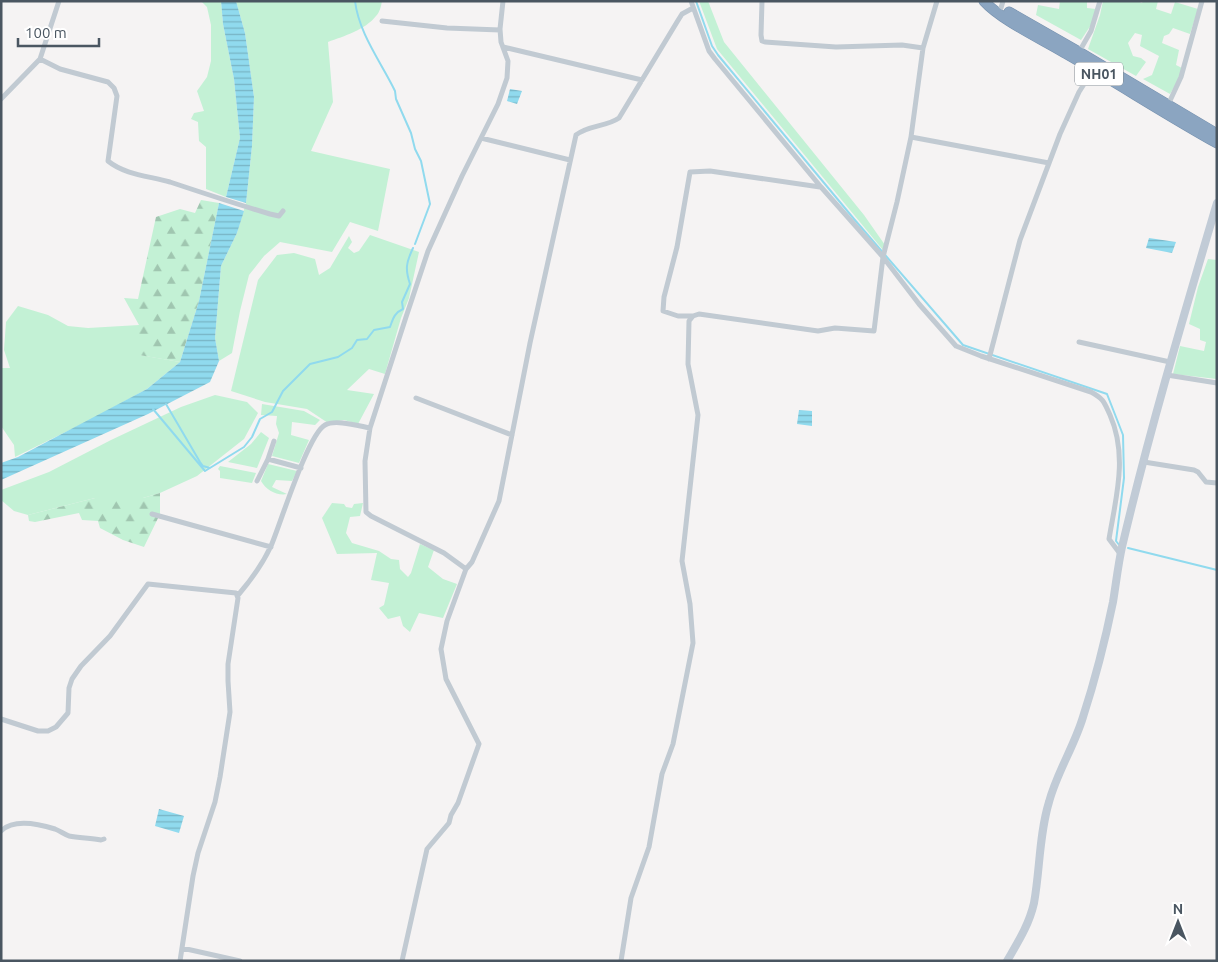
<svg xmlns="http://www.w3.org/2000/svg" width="1218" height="962" viewBox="0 0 1218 962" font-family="Ubuntu,sans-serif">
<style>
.green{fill:#c3f1d5}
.forest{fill:url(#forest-firs)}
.water{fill:url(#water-rules)}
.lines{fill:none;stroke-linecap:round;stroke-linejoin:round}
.stream{stroke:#90daee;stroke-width:2}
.highway-casing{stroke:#7690ad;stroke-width:11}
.street{stroke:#c1cad2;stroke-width:5}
.secondary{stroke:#c1cbd6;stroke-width:8}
.highway{stroke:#8ba5c1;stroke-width:10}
.labels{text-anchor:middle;stroke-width:4;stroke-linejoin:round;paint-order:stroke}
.shield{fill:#fff;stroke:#808990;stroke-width:1}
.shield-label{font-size:14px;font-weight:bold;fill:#4a5661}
</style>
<defs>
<pattern id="forest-firs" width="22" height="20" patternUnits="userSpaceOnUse" patternTransform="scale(1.25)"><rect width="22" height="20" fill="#c3f1d5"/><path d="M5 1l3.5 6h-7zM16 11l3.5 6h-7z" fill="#a0c6b0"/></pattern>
<pattern id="water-rules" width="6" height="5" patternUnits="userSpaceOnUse" patternTransform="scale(1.25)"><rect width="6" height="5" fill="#90daee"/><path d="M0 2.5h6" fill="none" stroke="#78b4c4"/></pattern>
</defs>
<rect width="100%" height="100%" fill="#f5f3f3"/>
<path class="green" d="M201,1H221L223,24L234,79L240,138L226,197L206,189V147L199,141L198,122L191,119L194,113L204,111L197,91L207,77L211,61V25L207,7Z
M236,1H382C381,6 380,12 376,16C365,30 344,36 328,42L333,102L311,151L390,169L378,231L350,222L332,252L280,242L264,256L249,275L240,311L232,353L219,361L215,338L221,266L237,233L246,203L252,146L254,97L245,33Z
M699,1H708L724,42L864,215L885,245L883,250L717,49Z
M1060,1H1084L1087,2V8L1096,9L1093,22L1081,40L1036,15L1038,5L1059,9Z
M1103,1H1137L1142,3L1143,1H1158L1156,9L1171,14L1175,2L1198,9L1190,34L1173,28L1169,34L1164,36L1162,43L1179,50L1176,65L1182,68L1179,79L1170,94L1143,79L1152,75L1159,56L1140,46L1142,35L1135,33L1128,43L1133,56L1141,58L1146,62L1136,76L1088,49L1100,15Z
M370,235L419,252L409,298L401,318L385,374L369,369L347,390L374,394L358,424L344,420L328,423L307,409L265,402L231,391L258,280L277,255L294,253L315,259L319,275L330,268L349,236L352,242L348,248L354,253L359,251Z
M1208,259L1217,260V379L1173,374L1180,346L1204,351L1206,342L1200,340V329L1189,324L1198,287Z
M18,306L48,315L68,326L88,328L139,325L140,355L180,362L147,389L92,419L15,457L14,445L1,426V368H10L4,350L6,322Z
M215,395L247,402L258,413L244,439L197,476L160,493L143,498H95L28,515L14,511L1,500V490L49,472L111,440L181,407Z
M262,404L304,411L320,420L315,425L292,422L291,435L309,440L299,463L272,456L279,433L276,424L277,416L261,415Z
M261,432L269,438L257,468L228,462L251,444Z
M268,464L297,471L292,481L276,480L272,487L287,494C277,496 266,490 261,481Z
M220,466L256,473L252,483L220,478V471L218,469Z
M332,503L344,504L346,507L352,508L354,504L363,503L360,516L350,517L346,533L352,543L379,551L391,559L399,560L400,569L408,577L411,573L420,544L434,550L428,567L443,579L457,584L443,618L419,613L410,632L403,626L400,616L388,619L379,608L384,605L389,583L371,580L377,553L337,554L322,518Z"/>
<path class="forest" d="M201,200L219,203L199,301L180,362L139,355V325L124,298L138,299L156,217L180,209L195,213Z
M160,493V514L144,547L123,540L100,528L98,521L82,520L79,513L35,522L29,521L28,515L95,498H143Z"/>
<path class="water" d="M221,1H236L245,33L254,97L252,146L246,203L226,197L240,138L234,79L223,24Z
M510,89L522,91L517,104L507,101Z
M219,203L244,211L237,233L221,266L215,338L219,361L210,382L148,414L1,480V463L18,457L147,389L180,362L199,301Z
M1149,238L1176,242L1172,253L1146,248Z
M799,410L812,411V426L797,424Z
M159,809L184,816L179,833L155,826Z"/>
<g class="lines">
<path class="stream" d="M355,1C359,34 381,62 395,91L396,99L411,133L415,149L421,161L430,204L415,244
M696,1L712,46L718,55L854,219L963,345L1107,394L1123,435L1124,478L1116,541L1120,546
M166,404L200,462L203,466L210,468
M153,409L205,471L244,447L252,437L260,419L272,412L283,391L310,364L338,357L352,348L357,340L367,339L374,330L390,327C393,319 394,313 403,309L402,302L410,284C405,269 406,263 413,248
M1128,548L1217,570"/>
<g class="highway-casing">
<path id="highway" d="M984,1C1001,20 1042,39 1065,53C1116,82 1165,114 1217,143
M1009,12L1079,52L1217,134"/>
</g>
<path class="street" d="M691,1L709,51L715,59L821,187L883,257L919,304L956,346L981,356L1091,392C1104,399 1104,402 1110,415C1128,456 1116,497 1109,539L1121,555
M762,1L761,35L762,41L765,42L836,47L902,45L923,48
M1001,8L1003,1
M382,21L447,28L500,30
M503,47L642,80
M1079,52L1091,31L1100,1
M40,59L60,69L108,82L114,88L117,96L108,161C125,175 150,176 170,182C203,193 236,204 270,214L279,216L283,211
M1,99L40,59L59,1
M1168,105L1181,77L1202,1
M911,137L1049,163
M481,138L570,160
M693,316H678L663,311L664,297L677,247L690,172L710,171L820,187
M1079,342L1170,362
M989,359L1020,240L1060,134L1079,92L1093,70
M1167,375L1217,383
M416,398L512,435
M268,459L274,441
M1144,462L1194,470L1198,472L1206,482L1217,483
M257,481L268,459L301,468
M152,514L271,547
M466,569L444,553L371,516L366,512L365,461L370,428L406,317L428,251L462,176L498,104L507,78L508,61L501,42L500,29L503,1
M1,719L38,731H48L56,727L68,713L69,688L72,679L81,666L110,636L148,584L236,593
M1,831C14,818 39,824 55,829C60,831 64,834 69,836C79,838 91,838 101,840L104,839
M182,948L240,961
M180,961L193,876L198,853L215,802L220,777L230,712L228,681V664L238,598L236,593L239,594C251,580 263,563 271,546C280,525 308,434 325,425C335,419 359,426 370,428
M402,961L427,849L449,823L451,815L458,803L479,744L446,679L441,649L447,621L466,569L472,562L499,501L530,343L576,135C588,125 606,127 619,118L677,22L682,14L693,8
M621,961L631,898L649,847L662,774L673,744L693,643L690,604L682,561L698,415L688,364L689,321L693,316L699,314L818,331L835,328L874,331L883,257L897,202L911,137L923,48L937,1"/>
<path class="secondary" d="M1007,961C1018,942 1029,925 1034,903C1040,870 1039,835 1049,802C1057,772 1074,747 1083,717C1095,680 1105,641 1113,602C1116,584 1118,565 1122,547C1149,432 1183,318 1217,203"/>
<use href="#highway" class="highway"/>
</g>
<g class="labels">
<rect class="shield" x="1075" y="62.5" width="48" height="23" rx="4"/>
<g class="shield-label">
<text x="1099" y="79">NH01</text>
</g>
</g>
<rect width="1218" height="962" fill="none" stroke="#4a5661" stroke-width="5"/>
<g transform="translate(1178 922)" stroke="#ffffff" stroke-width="4" paint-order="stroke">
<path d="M0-4L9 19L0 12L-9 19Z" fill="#4a5661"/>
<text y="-8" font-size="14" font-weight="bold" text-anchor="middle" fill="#4a5661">N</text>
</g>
<path d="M18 38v8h81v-8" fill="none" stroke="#4a5661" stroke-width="2.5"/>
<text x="25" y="38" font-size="15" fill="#4a5661" stroke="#ffffff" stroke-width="4" paint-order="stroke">100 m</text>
</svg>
